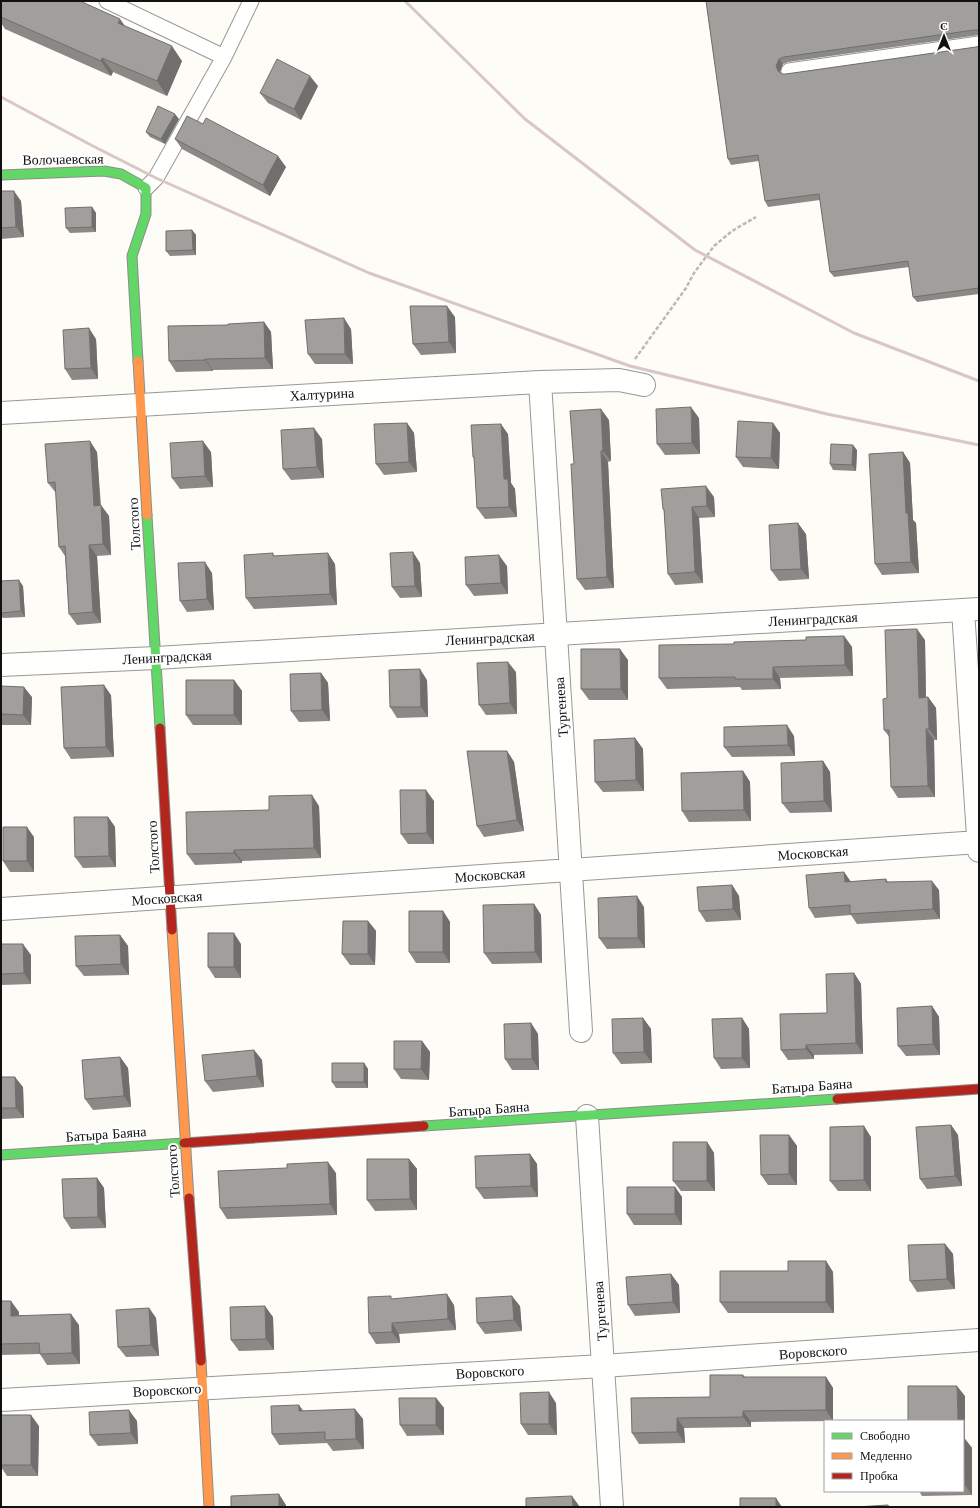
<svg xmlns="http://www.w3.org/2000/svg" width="980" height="1508" viewBox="0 0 980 1508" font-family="'Libre Baskerville',serif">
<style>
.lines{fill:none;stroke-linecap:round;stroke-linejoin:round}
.lane-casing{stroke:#979795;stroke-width:17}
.street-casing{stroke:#979795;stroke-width:24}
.fast-casing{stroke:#8e8d8b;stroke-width:11}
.slow-casing{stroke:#8e8d8b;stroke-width:11}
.jam-casing{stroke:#8e8d8b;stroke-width:11}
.path{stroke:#b9b9b8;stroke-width:2.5;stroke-dasharray:4 2;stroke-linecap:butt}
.lane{stroke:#fffffe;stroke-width:15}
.street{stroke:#fffffe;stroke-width:22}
.fast{stroke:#63d668;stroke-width:9}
.slow{stroke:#ff974d;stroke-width:9}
.jam{stroke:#b3261e;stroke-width:9}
.rail{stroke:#d9c6c7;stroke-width:3}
.wall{fill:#8a8986}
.shaded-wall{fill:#716f6d}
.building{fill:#a19f9c;stroke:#716f6d}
.labels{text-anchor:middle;stroke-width:4;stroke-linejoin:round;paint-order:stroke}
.street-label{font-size:14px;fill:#111;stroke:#fff}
</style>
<rect width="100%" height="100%" fill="#fdfcf7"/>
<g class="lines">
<g class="lane-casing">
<path id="lane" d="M107,1L224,57
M789,71L979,44
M146,188L156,178L224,57L251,1"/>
</g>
<g class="street-casing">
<path id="street" d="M540,382L581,1031
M1,413L540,382L619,380L644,385
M963,610L979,851
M1,665L156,658L979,609
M1,909L979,842
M587,1116L612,1507
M1,1400L603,1366L979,1340"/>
</g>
<g class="fast-casing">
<path id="fast" d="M1,175L104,171L121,174L146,188V214L132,256L138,361
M147,515L160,728
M424,1126L837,1099
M1,1155L184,1143"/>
</g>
<g class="slow-casing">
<path id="slow" d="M138,361L147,515
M172,930L189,1198
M201,1361L209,1507"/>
</g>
<g class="jam-casing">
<path id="jam" d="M160,728L172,930
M837,1099L979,1089
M184,1143L424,1126
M189,1198L201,1361"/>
</g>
<path class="path" d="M635,359L686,288L694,273L714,246L732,231L756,217"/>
<use href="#lane" class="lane"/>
<use href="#street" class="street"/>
<use href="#fast" class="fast"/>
<use href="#slow" class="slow"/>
<use href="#jam" class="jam"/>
<path class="rail" d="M405,1L525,119L695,250L854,333L979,381
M1,97L91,145L156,178L369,273L630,366L827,414L979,445"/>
</g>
<path class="wall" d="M1,1L125,27L182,61L167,96L113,72L111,76L5,29L1,23Z
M706,1H979V35L788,62L783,64L780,72L782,74H786L976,47L979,46V294L917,302L913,297L909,267L834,277L830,272L820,200L768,207L765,201L759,161L731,165L728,159Z
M318,86L301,120L268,103L260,93Z
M179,119L165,144L150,137L146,132Z
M175,139L286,167L270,196L182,149Z
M1,191L21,201L24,237L1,239Z
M92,207L96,213V232L70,233L66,228Z
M192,230L196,235V255L170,256L166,251Z
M455,317L456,353L421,355L413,344Z
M264,322L271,332L273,369L213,370V371L176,372L169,361L228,325Z
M351,329L353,364H315L308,354Z
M96,339L98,379L72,380L65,369Z
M699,418L700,454L665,455L657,444Z
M609,420L611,461L608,462L614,588L585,590L577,579L574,464Z
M407,423L414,433L417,472L384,475L376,464Z
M773,423L780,433L779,469L743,467L736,457Z
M508,434L511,483L515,489L517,517L485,519L477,508L474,459L473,457Z
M322,439L324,478L291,480L283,469Z
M857,450L856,471L833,470L830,464Z
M97,452L101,506L109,516L111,555L97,556L101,623L77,625L69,614L65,556L59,547L56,493L48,483Z
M211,452L213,487L180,489L172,478Z
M903,452L910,463L913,520L916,523L919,573L882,575L875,564Z
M714,497L715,517L699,518L703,583L675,585L668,574L664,511L663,509Z
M806,534L809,579L779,581L771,570Z
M273,553L274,556L335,564L337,605L254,609L246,598Z
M420,563L422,597L400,598L392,587Z
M507,566L508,594L474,596L466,585Z
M212,573L214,610L187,612L180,601Z
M1,581L23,586L25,617L3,618L1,616Z
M844,636L852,647L853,676L780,678L781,689L742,690L740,687L667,689L659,678L734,644L806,640Z
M925,640L926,697H928L936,708L937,740H934L935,797L898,798L891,787L890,738L884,730L887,698Z
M628,660V700H589L581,689Z
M516,672L517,714L486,715L479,705Z
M321,673L328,683L330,721L299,722L291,711Z
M234,680L242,691V725H193L186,715Z
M427,680L428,717L397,718L390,707Z
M1,686L32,697L31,725H1Z
M111,695L114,757L71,759L64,748Z
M794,736L795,756L732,757L724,747Z
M635,738L643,749L644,791L603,792L595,782Z
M507,751L514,762L524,831L484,837L477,826Z
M823,761L830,772L832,812L790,813L782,803Z
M743,771L750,782L751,821L689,822L682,811Z
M434,801V844H408L401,834Z
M319,806L321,858L242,861V863L195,865L187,854L269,810Z
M108,817L115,827L116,867L83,868L75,857Z
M34,837V872H10L3,861Z
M844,872L851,882L886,879L888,882L939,890L940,919L857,924L851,915L815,918L809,908Z
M732,885L739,896L741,920L706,922L699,911Z
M534,904L541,915L542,963L492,964L484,953Z
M644,907L645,948L607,949L599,938Z
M443,911L450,922V963H416L409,952Z
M368,921L376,931L375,965H350L342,954Z
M120,935L128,946L129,975L84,976L76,966Z
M1,944L31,955V984L1,985Z
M241,944V978H215L208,967Z
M854,973L861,984L863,1054L814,1055V1059L788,1060L781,1050L827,1013Z
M932,1006L939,1017L940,1055L906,1056L898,1046Z
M643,1018L651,1029L652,1063L621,1064L613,1053Z
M742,1018L749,1029L750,1068L721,1069L714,1058Z
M531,1023L538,1034L539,1070H512L505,1059Z
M422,1041L430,1052L429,1080L401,1079L394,1069Z
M254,1050L262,1060L264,1087L213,1092L205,1081Z
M120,1057L128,1068L131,1107L93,1110L85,1099Z
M364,1063L368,1069V1088H336L332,1082Z
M1,1077L23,1087L24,1118L1,1119Z
M951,1125L958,1135L962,1186L927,1189L920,1179Z
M789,1135L797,1146V1185H768L761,1175Z
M871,1137V1191H838L830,1181Z
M707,1142L714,1153L715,1191H681L673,1181Z
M530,1154L537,1164L538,1197L484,1199L476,1188Z
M409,1159L417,1169V1210L375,1211L367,1200Z
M336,1173L337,1215L227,1219L220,1208Z
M97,1178L104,1188L106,1228L71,1229L64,1218Z
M675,1187L682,1197V1225H634L627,1214Z
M945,1244L953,1254L955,1289L917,1292L910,1281Z
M826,1261L833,1272L834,1313H728L720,1302L788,1271Z
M671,1274L679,1285L680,1313L635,1316L628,1305Z
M393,1299L454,1305L456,1330L399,1334L400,1343L376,1344L369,1333Z
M1,1301L19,1312V1315L79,1325L80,1364L47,1365L40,1354L1,1355Z
M520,1306L522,1331L485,1334L477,1323Z
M149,1308L156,1318L159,1356L126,1357L118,1347Z
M273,1317L274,1350L239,1351L231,1340Z
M743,1375L745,1377H826L833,1388V1421L751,1422V1427L684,1428L685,1443L639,1444L632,1433L710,1397Z
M965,1396V1439L972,1448V1495L922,1496L919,1491H963V1421Z
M436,1398L444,1408V1435L407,1436L400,1425Z
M556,1403L557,1435H528L521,1424Z
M303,1411L363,1419L364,1449L333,1451L327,1443L279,1445L272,1434Z
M1,1415L39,1426L38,1476H7L1,1467Z
M137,1421L138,1444L98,1446L90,1435Z"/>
<path class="shaded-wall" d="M120,19L130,33L118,23Z
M172,46L182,61L167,96L157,81Z
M102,58L113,72L111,76L101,61Z
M779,59L783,64L780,72L782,77L778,71L776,66Z
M310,76L318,86L301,120L294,109Z
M175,114L179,119L165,144L161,139Z
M278,156L286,167L270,196L263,185Z
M14,191L21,201L24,237L16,227Z
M92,207L96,213V232L92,227Z
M192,230L196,235V255L193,250Z
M447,306L455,317L456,353L449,342Z
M344,318L351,329L353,364L345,354Z
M264,322L271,332L273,369L265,358Z
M89,328L96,339L98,379L91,368Z
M205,359L213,370V371L205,360Z
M691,407L699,418L700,454L692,443Z
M601,409L609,420L611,461L603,451Z
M407,423L414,433L417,472L409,462Z
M773,423L780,433L779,469L771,458Z
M501,424L508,434L511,483L515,489L517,517L509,507L504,479Z
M314,428L322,439L324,478L317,467Z
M90,441L97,452L101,517L94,506Z
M203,441L211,452L213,487L205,476Z
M853,445L857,450L856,471L852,465Z
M601,451L608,462L614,588L607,577Z
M903,452L910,463L913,520L916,523L919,573L911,562L906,513Z
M706,486L714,497L715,517L707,506Z
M101,505L109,516L111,555L103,544Z
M692,507L699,518L703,583L695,572Z
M798,523L806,534L809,579L801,569Z
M89,545L97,556L101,623L93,612Z
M413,552L420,563L422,597L415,586Z
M328,553L335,564L337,605L330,594Z
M499,555L507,566L508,594L501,583Z
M205,562L212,573L214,610L207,599Z
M19,580L23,586L25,617L21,611Z
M917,629L925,640L926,708L919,698Z
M844,636L852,647L853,676L845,665Z
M620,649L628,660V700L621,689Z
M508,662L516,672L517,714L510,703Z
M773,667L780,678L781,689L773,679Z
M420,669L427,680L428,717L421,707Z
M321,673L328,683L330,721L322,710Z
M234,680L242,691V725L234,715Z
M104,685L111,695L114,757L106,747Z
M24,687L32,697L31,725L23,715Z
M928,697L936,708L937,740L929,729Z
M787,725L794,736L795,756L788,745Z
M926,729L934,740L935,797L928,786Z
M635,738L643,749L644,791L636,780Z
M507,751L514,762L524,831L517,820Z
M823,761L830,772L832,812L824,801Z
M743,771L750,782L751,821L744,810Z
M426,790L434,801V844L427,833Z
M312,795L319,806L321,858L314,848Z
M108,817L115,827L116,867L109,856Z
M27,827L34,837V872L27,861Z
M234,850L242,861V863L234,853Z
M844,872L851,882H845Z
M932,881L939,890L940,919L933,909Z
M732,885L739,896L741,920L733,909Z
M637,896L644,907L645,948L638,938Z
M534,904L541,915L542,963L535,952Z
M443,911L450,922V963L443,952Z
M368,921L376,931L375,965L368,954Z
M234,933L241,944V978L234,967Z
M120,935L128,946L129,975L121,964Z
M23,944L31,955V984L24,973Z
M854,973L861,984L863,1054L856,1043Z
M932,1006L939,1017L940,1055L933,1044Z
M643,1018L651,1029L652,1063L644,1052Z
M742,1018L749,1029L750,1068L742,1058Z
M531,1023L538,1034L539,1070L532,1059Z
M422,1041L430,1052L429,1080L421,1069Z
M806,1045L814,1055V1059L806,1049Z
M254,1050L262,1060L264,1087L257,1076Z
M120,1057L128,1068L131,1107L124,1096Z
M364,1063L368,1069V1088L364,1082Z
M15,1077L23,1087L24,1118L16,1108Z
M951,1125L958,1135L962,1186L955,1176Z
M864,1126L871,1137V1191L864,1180Z
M789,1135L797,1146V1185L789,1174Z
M707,1142L714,1153L715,1191L707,1181Z
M530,1154L537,1164L538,1197L531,1186Z
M409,1159L417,1169V1210L410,1199Z
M328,1162L336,1173L337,1215L330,1204Z
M97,1178L104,1188L106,1228L98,1217Z
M675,1187L682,1197V1225L675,1214Z
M945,1244L953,1254L955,1289L947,1279Z
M826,1261L833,1272L834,1313L826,1302Z
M671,1274L679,1285L680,1313L673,1302Z
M447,1294L454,1305L456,1330L448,1319Z
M512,1296L520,1306L522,1331L514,1320Z
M11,1301L19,1312V1326L11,1316Z
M265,1306L273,1317L274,1350L266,1339Z
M149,1308L156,1318L159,1356L151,1345Z
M71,1314L79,1325L80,1364L72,1353Z
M392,1323L399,1334L400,1343L392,1332Z
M826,1377L833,1388V1421L826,1410Z
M957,1386L965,1396V1439L972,1448V1495L965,1485L963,1444V1421H958Z
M549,1392L556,1403L557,1435L549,1424Z
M436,1398L444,1408V1435L436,1425Z
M299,1405L307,1416L299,1411Z
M355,1409L363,1419L364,1449L356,1439Z
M129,1410L137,1421L138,1444L131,1433Z
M743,1411L751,1422V1427L743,1417Z
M31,1415L39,1426L38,1476L31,1465Z
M677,1418L684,1428L685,1443L677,1432Z
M279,1494L286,1505V1507H279Z
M572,1496L580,1507H573Z
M776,1498L782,1507H776Z"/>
<path class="building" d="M1,1H80L120,19L118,23L172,46L157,81L102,58L101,61L1,17Z
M706,1H979V30H974L784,57L779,59L776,66L778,71L782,74H786L976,47L979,46V288L913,297L908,261L830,272L819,194L765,201L758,155L728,159Z
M277,59L310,76L294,109L260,93Z
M158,106L175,114L161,139L146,132Z
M187,116L203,124L206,118L278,156L263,185L175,139Z
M1,191H14L16,227L1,228Z
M92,207V227L66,228L65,208Z
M192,230L193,250L166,251V231Z
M410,306H447L449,342L413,344Z
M344,318L345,354H308L305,320Z
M264,322L265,358L205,359V360L169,361L168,326L228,325V324Z
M89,328L91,368L65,369L63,330Z
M691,407L692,443L657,444L656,409Z
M601,409L603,451H601L607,577L577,579L571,464H574L570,411Z
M738,421L773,423L771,458L736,457Z
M407,423L409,462L376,464L374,424Z
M501,424L504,479H508L509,507L477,508L474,457H473L471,425Z
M314,428L317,467L283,469L281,430Z
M90,441L94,506L101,505L103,544L89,545L93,612L69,614L65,546L59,547L55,482L48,483L45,444Z
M203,441L205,476L172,478L170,443Z
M831,444L853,445L852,465L830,464Z
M903,452L906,513H908L911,562L875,564L869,454Z
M706,486L707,506L692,507L695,572L668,574L664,509H663L661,489Z
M798,523L801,569L771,570L769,525Z
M413,552L415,586L392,587L390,553Z
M273,553V556L328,553L330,594L246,598L244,555Z
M499,555L501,583L466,585L465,557Z
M205,562L207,599L180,601L178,563Z
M19,580L21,611L1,613V581Z
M917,629L919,698L928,697L929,729H926L928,786L891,787L889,730H884L883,699L887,698L885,630Z
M844,636L845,665L773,667V679H735V677L659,678V645L734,644V642L806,640V637Z
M581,649H620L621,689H581Z
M508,662L510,703L479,705L477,663Z
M420,669L421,707H390L389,670Z
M321,673L322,710L291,711L290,674Z
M186,680H234V715H186Z
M104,685L106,747L64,748L61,687Z
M1,686L24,687L23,715L1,714Z
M787,725L788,745L724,747V727Z
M635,738L636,780L595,782L594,740Z
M467,751H507L517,820L477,826Z
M823,761L824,801L782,803L781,763Z
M743,771L744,810L682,811L681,773Z
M400,790H426L427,833L401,834Z
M312,795L314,848L234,850V853L187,854L186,812L269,810V796Z
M74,817H108L109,856L75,857Z
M3,827H27V861H3Z
M844,872L845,882L886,879V882L932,881L933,909L850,914V905L809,908L806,875Z
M732,885L733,909L699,911L697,887Z
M637,896L638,938H599L598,898Z
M534,904L535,952L484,953L483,905Z
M409,911H443V952H409Z
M343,921H368V954H342Z
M208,933H234V967H208Z
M120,935L121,964L76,966L75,936Z
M1,944H23L24,973L1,974Z
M854,973L856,1043L806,1045V1049L781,1050L780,1014L827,1013L826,974Z
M932,1006L933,1044L898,1046L897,1008Z
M643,1018L644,1052L613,1053L612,1019Z
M742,1018V1058H714L712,1019Z
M531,1023L532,1059H505L504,1024Z
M394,1041H422L421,1069H394Z
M254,1050L257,1076L205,1081L202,1055Z
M120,1057L124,1096L85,1099L82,1060Z
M332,1063H364V1082H332Z
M1,1077H15L16,1108H1Z
M951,1125L955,1176L920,1179L916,1127Z
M864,1126V1180L830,1181V1127Z
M760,1135H789V1174L761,1175Z
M673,1142H707V1181H673Z
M530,1154L531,1186L476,1188L475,1156Z
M367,1159H409L410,1199L367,1200Z
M328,1162L330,1204L220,1208L218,1171L287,1168V1164Z
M97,1178L98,1217L64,1218L62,1179Z
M627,1187H675V1214H627Z
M945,1244L947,1279L910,1281L908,1245Z
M788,1261H826V1302H720V1271H788Z
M671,1274L673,1302L628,1305L626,1277Z
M447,1294L448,1319L392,1323V1332L369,1333L368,1297L391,1296V1299Z
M512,1296L514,1320L477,1323L476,1298Z
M1,1301H11V1316L71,1314L72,1353L40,1354L39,1343L1,1344Z
M265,1306L266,1339L231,1340L230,1307Z
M149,1308L151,1345L118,1347L116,1310Z
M710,1375H743V1377H826V1410L743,1411V1417L677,1418V1432L632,1433L631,1398L710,1397Z
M908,1386H957L958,1421H908Z
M549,1392V1424H521L520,1393Z
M399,1398H436V1425H400Z
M299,1405V1411L355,1409L356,1439L325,1440V1432L272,1434L271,1406Z
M129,1410L131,1433L90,1435L89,1412Z
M1,1415H31V1465H1Z
M963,1437H964L965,1485H963Z
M279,1494V1507H231V1496Z
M572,1496L573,1507H526V1498Z
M740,1498H776V1507H740Z
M888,1505L889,1507H856Z"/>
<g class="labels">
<g class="street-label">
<text transform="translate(63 159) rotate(-1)" y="5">Волочаевская</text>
<text transform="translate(322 394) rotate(-3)" y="5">Халтурина</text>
<text transform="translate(134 524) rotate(-93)" y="5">Толстого</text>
<text transform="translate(813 619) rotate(-3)" y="5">Ленинградская</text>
<text transform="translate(490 638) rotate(-3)" y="5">Ленинградская</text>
<text transform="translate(167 657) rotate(-3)" y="5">Ленинградская</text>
<text transform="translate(561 707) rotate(-94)" y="5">Тургенева</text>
<text transform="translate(153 847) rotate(-93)" y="5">Толстого</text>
<text transform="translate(813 853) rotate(-4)" y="5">Московская</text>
<text transform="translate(490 875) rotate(-4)" y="5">Московская</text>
<text transform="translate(167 898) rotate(-4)" y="5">Московская</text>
<text transform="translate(812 1086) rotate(-4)" y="5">Батыра Баяна</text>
<text transform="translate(489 1109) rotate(-4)" y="5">Батыра Баяна</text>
<text transform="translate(106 1134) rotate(-4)" y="5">Батыра Баяна</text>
<text transform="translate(173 1171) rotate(-94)" y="5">Толстого</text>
<text transform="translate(600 1311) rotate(-94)" y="5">Тургенева</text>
<text transform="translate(813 1352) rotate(-4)" y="5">Воровского</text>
<text transform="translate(490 1372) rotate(-3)" y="5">Воровского</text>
<text transform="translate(167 1390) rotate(-3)" y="5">Воровского</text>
</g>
</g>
<rect width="980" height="1508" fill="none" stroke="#111111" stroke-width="4"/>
<rect x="824" y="1420" width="140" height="72" fill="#ffffff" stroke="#a0a0a0"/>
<rect x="832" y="1433" width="20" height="6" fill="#63d668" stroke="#a0a0a0"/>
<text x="860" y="1440" font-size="12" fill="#111111">Свободно</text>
<rect x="832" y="1453" width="20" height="6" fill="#ff974d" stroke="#a0a0a0"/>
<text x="860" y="1460" font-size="12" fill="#111111">Медленно</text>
<rect x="832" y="1473" width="20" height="6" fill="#b3261e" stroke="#a0a0a0"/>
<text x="860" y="1480" font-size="12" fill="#111111">Пробка</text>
<g transform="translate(944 36)" stroke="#ffffff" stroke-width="3" paint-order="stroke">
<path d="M0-3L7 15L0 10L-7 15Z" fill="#111111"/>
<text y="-6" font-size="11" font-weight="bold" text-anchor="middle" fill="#111111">С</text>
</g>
</svg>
